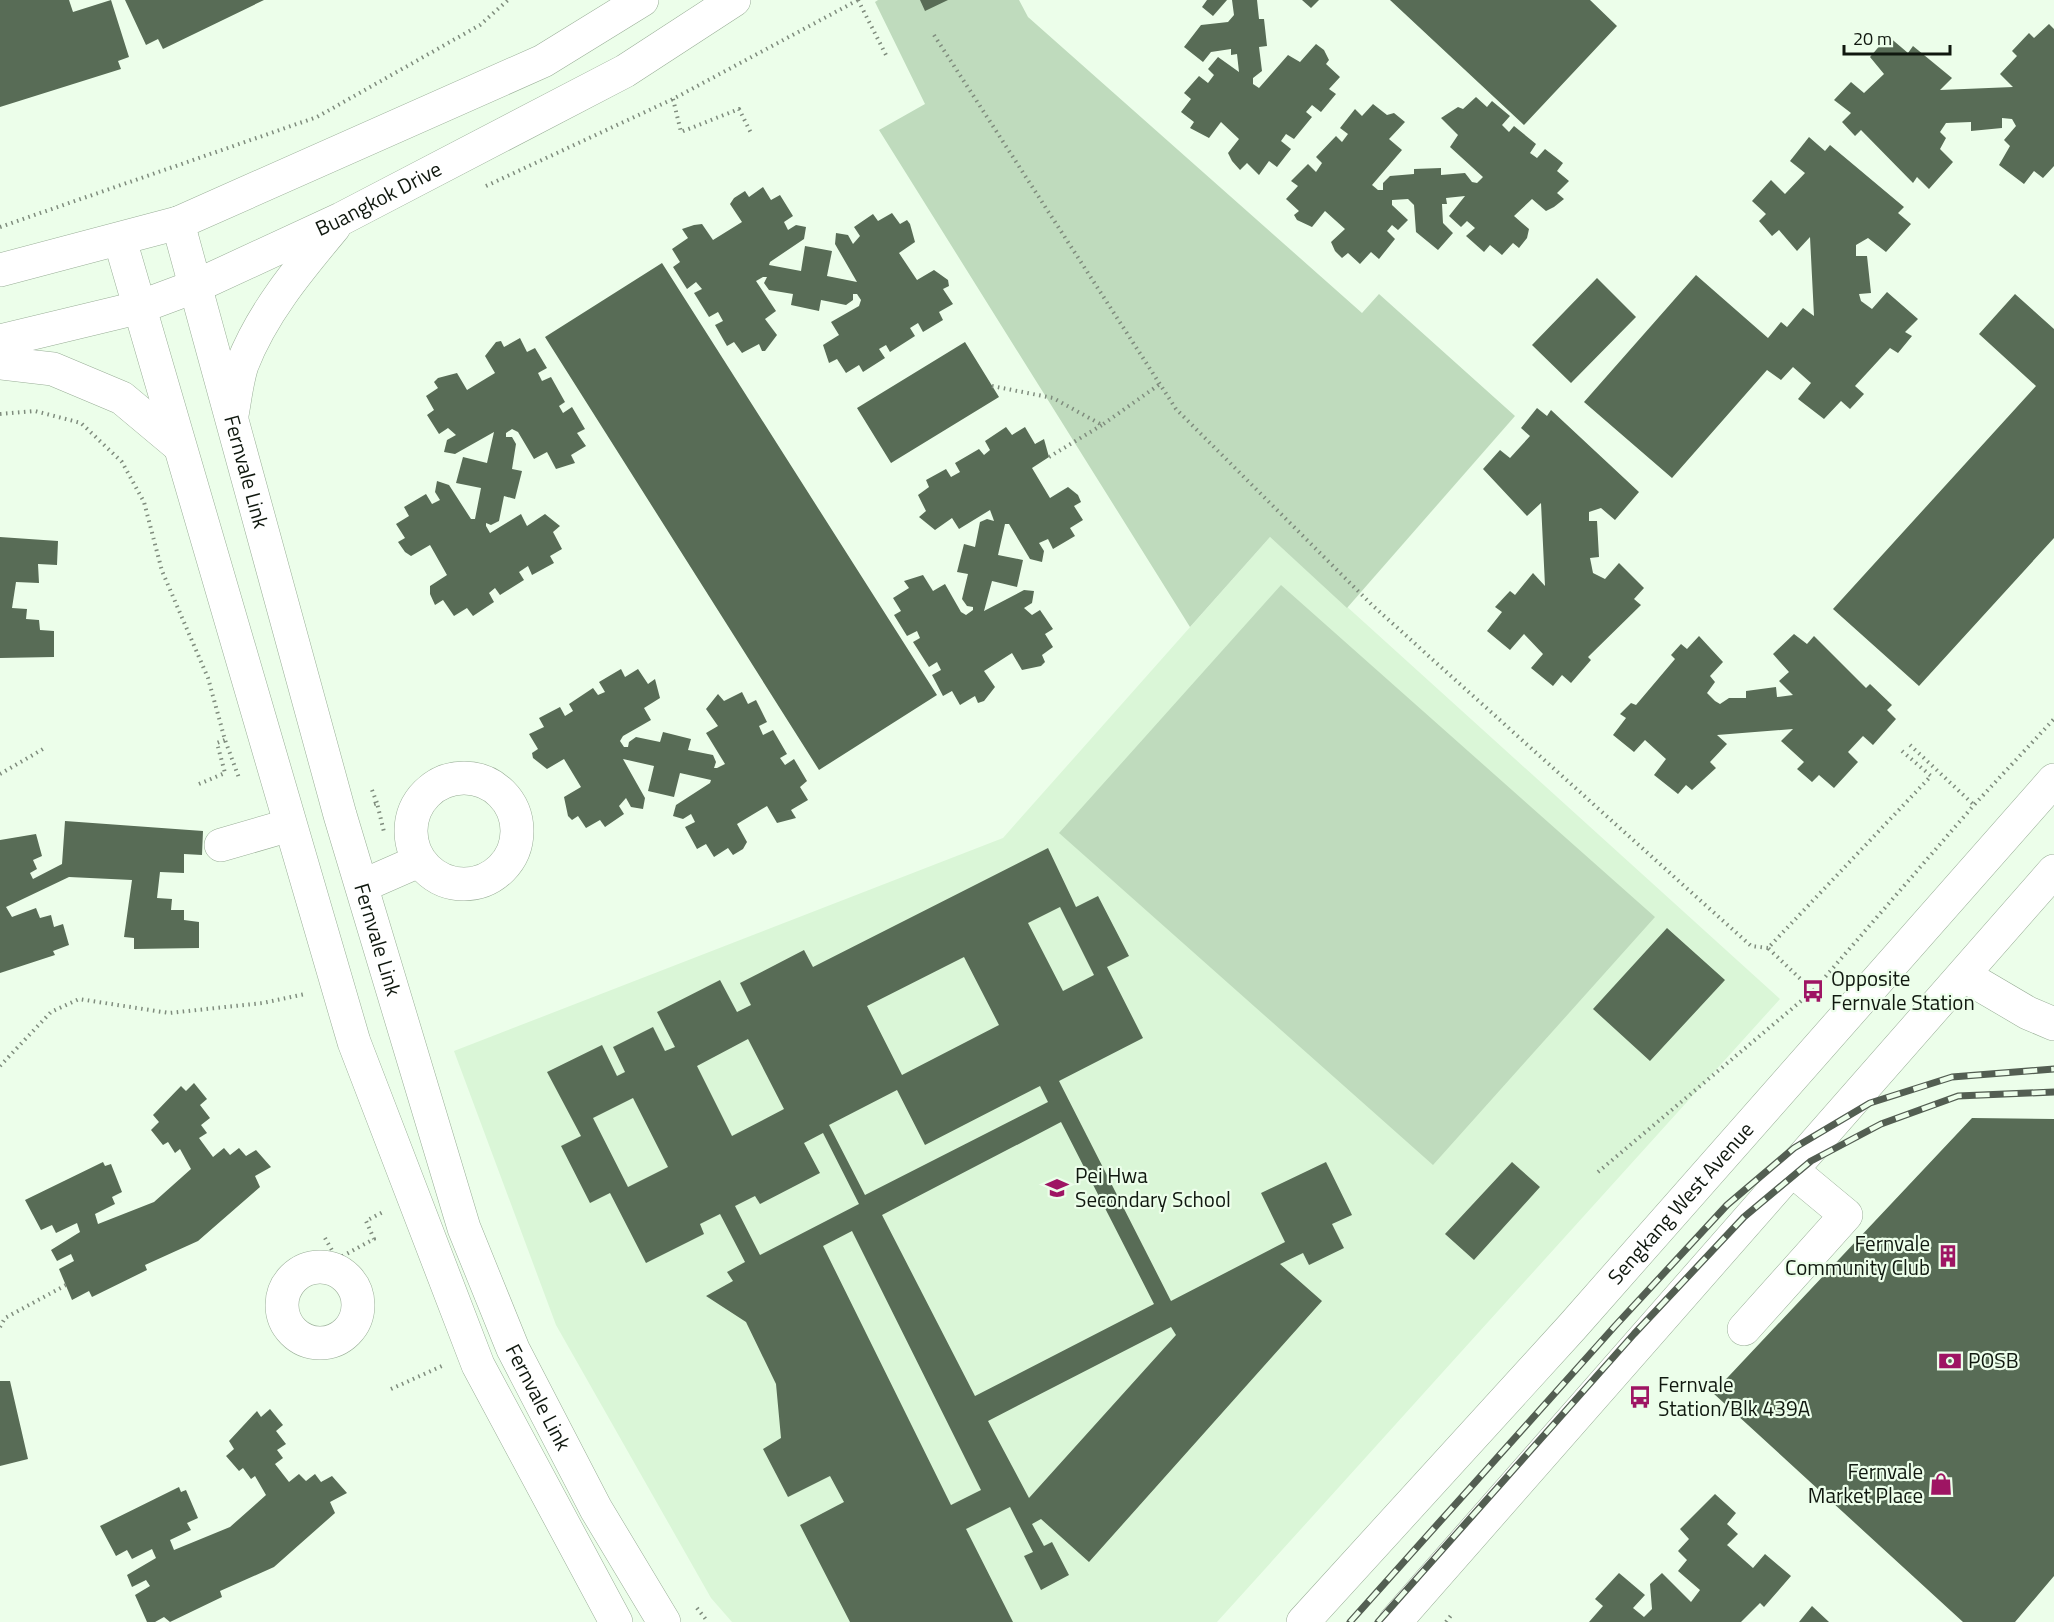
<svg xmlns="http://www.w3.org/2000/svg" width="2054" height="1622" viewBox="0 0 2054 1622" font-family="'Titillium Web',sans-serif">
<style>
.built{fill:#daf6d7}
.green{fill:#bfdbbd}
.building{fill:#586c56;fill-rule:evenodd}
.lines{fill:none;stroke-linecap:round;stroke-linejoin:round}
.minor-casing{stroke:#99ae97;stroke-width:34}
.major-casing{stroke:#99ae97;stroke-width:34}
.path{stroke:#7f8c7d;stroke-width:4;stroke-dasharray:1.5 4.5;stroke-linecap:butt}
.minor{stroke:#fff;stroke-width:33}
.major{stroke:#fff;stroke-width:33}
.rail-casing{stroke:#535e52;stroke-width:7}
.rail{stroke:#ecfeea;stroke-width:4.5;stroke-dasharray:14;stroke-linecap:butt}
.labels{text-anchor:middle;stroke-width:4.5;stroke-linejoin:round;paint-order:stroke}
.street-label{font-size:21px;fill:#10180f;stroke:#ecfeea}
.poi-label{font-size:21px;fill:#10180f;stroke:#ecfeea;text-anchor:start}
</style>
<rect width="100%" height="100%" fill="#ecfeea"/>
<path class="built" d="M1270,537L1780,999L1217,1622H732L711,1598L556,1325L454,1051L1003,838Z"/>
<path class="green" d="M878,0H1019L1028,17L1362,313L1379,294L1515,416L1347,608L1270,537L1190,627L879,130L925,104L875,2Z
M1281,585L1655,917L1433,1165L1059,833Z"/>
<path class="building" d="M0,0H69L73,12L111,0L129,57L118,61L121,69L0,107Z
M125,0H264L163,49L158,39L146,45Z
M920,0H948L925,11Z
M1207,0H1227L1213,16L1202,7Z
M1232,0H1257L1259,19H1264L1267,46L1259,47L1262,71L1253,78V84L1259,88L1288,55L1300,62L1316,44L1324,50L1329,60L1326,64L1340,77L1329,89L1336,94L1321,112L1312,105L1306,112L1312,117L1294,139L1286,134L1281,141L1291,149L1277,167L1269,161L1259,175L1247,163L1240,170L1232,161L1228,153L1239,139L1221,122L1209,138L1190,128L1194,122L1181,112L1191,99L1184,93L1199,76L1208,83L1214,75L1208,69L1218,57L1239,72L1237,54L1231,55V49L1211,52L1203,62L1184,47L1201,25L1228,22L1234,15Z
M1302,0H1319L1311,8Z
M1390,0H1590L1617,26L1524,125Z
M2049,24L2054,29V166L2043,178L2034,171L2024,184L1999,165L2010,146L2004,140L2016,126L2012,119L2002,118V128L1971,131V122L1946,123L1940,132L1946,138L1940,149L1953,162L1929,189L1917,177L1913,183L1861,130L1855,136L1842,122L1851,113L1834,100L1851,82L1864,93L1884,74L1870,57L1888,36L1908,53L1913,46L1952,78L1940,90L2013,87L2000,74L2017,56L2012,51L2029,33L2034,38Z
M1476,97L1487,107L1492,101L1510,116L1502,125L1509,132L1514,126L1536,144L1530,153L1537,158L1545,149L1563,163L1557,171L1569,181L1557,193L1564,199L1554,207L1546,211L1532,199L1514,216L1529,229L1527,238L1519,248L1513,243L1502,255L1490,245L1484,252L1466,236L1475,228L1467,221L1461,227L1449,216L1465,196L1446,198L1447,204H1442L1443,223L1453,233L1438,250L1416,232L1414,205L1408,199L1392,200V205L1408,220L1398,230L1392,225L1387,231L1395,239L1379,259L1371,252L1360,264L1348,253L1342,258L1335,251L1331,242L1345,229L1325,211L1312,227L1297,220L1294,215L1299,211L1286,199L1298,186L1291,181L1308,164L1316,172L1322,163L1316,157L1336,136L1342,142L1348,134L1340,128L1355,109L1362,116L1373,104L1387,115L1394,113L1405,122L1389,139L1402,150L1372,185L1378,190H1383V183L1390,176L1414,174V169L1441,168V175L1465,173L1472,182L1477,183L1483,177L1450,147L1458,135L1441,118L1458,107L1463,109Z
M1809,137L1825,151L1830,145L1904,207L1898,213L1911,224L1886,252L1868,238L1856,245V256H1867L1871,293L1859,294L1861,301L1872,309L1887,292L1918,319L1905,332L1912,336L1898,353L1890,348L1855,386L1864,394L1850,409L1841,401L1824,419L1798,399L1811,383L1793,367L1781,380L1767,370L1672,478L1584,402L1696,275L1768,338L1781,322L1787,327L1803,308L1814,316L1810,237L1797,251L1779,230L1772,236L1759,221L1766,214L1752,201L1771,180L1785,194L1805,173L1790,161Z
M763,187L771,200L780,195L793,216L784,222L788,230L796,225L806,227L804,239L770,262L769,265L801,271L805,246L832,251L827,276L857,282L835,244L836,233L848,235L853,244L860,236L854,227L873,214L878,221L892,213L900,224L907,220L910,224L915,242L899,253L917,280L934,270L948,280L949,286L943,289L953,304L939,312L943,320L923,332L918,323L910,328L915,336L890,352L886,345L879,349L885,358L863,372L859,365L846,373L837,359L829,363L823,345L839,335L831,322L859,306L861,300L857,294H853V300L846,305L821,300L819,311L791,305L793,294L769,290L764,283L767,277H763L756,281L776,311L765,319L777,335L765,351H762L759,344L742,353L734,342L727,346L715,325L723,321L718,312L709,317L694,293L702,289L696,282L687,289L673,267L680,262L672,249L688,238L682,229L694,225L702,224L713,240L742,222L730,204L734,198L745,191L749,197Z
M662,263L937,695L819,770L545,337Z
M1597,278L1636,317L1571,383L1532,345Z
M2015,294L2054,329V538L1919,686L1833,609L2036,386L1979,334Z
M520,338L527,352L535,348L547,368L538,373L542,381L551,377L565,402L559,406L563,413L572,407L585,429L577,433L586,446L571,455L575,463L556,469L547,452L534,459L518,432L512,429L506,433V437H512L516,444L512,469L522,471L515,499L504,496L499,521L491,525L486,523V526L490,533L521,514L527,526L545,514L560,526L553,532L562,549L550,556L554,563L532,575L528,566L519,572L524,580L500,595L495,588L489,593L494,602L473,616L467,608L454,616L443,600L435,605L430,594V586L447,575L430,545L411,556L405,552L398,542L405,538L396,524L409,516L404,507L426,494L432,504L440,500L435,492L437,481L449,485L471,519H475L481,488L456,483L463,457L487,463L494,432L455,454L444,452L447,440L456,435L448,428L439,434L427,415L434,410L426,396L438,388L434,382L438,378L457,373L467,390L495,373L485,356L496,342L501,341L504,347Z
M965,342L999,397L891,463L857,408Z
M1537,408L1547,416L1551,410L1639,492L1615,520L1601,508L1589,512V521H1597L1599,557L1590,558L1593,573L1605,579L1619,563L1644,588L1634,599L1641,605L1588,657L1591,660L1571,683L1562,675L1553,686L1531,668L1543,654L1524,634L1510,650L1487,631L1502,612L1495,607L1510,591L1515,595L1533,573L1545,586L1541,503L1527,516L1483,469L1500,450L1510,458L1530,436L1521,428Z
M1006,427L1012,435L1025,427L1035,444L1044,439L1049,457L1032,468L1050,498L1068,487L1078,495L1081,502L1074,506L1083,520L1070,528L1075,536L1053,549L1048,539L1039,543L1044,551L1042,562L1030,559L1009,524H1005L998,555L1023,560L1017,587L992,581L984,611L1024,590L1034,591L1032,603L1024,608L1032,615L1040,610L1053,629L1045,634L1053,647L1042,655L1045,662L1041,666L1022,670L1012,653L984,671L995,687L984,701L978,703L975,696L960,705L952,691L943,696L932,675L941,670L937,662L929,667L913,642L920,638L917,631L907,636L894,615L901,611L893,598L909,588L904,581L923,575L933,591L945,584L961,612L966,615L973,610V607L967,606L962,599L968,574L957,572L964,544L975,547L980,522L987,519L994,521L993,518L990,510L959,529L952,518L935,530L919,517L926,511L918,495L929,487L926,480L946,469L951,477L960,472L955,463L979,449L984,455L990,450L985,441Z
M0,537L58,541L57,565L38,564L39,583L16,582L12,608L27,609L26,619L39,620L40,630L54,631V657L0,658Z
M1794,634L1807,644L1814,636L1866,688L1870,684L1892,705L1887,710L1896,719L1873,745L1863,736L1848,752L1858,762L1834,788L1819,775L1812,782L1797,769L1804,762L1781,741L1793,729L1717,735L1727,744L1710,762L1716,768L1692,790L1686,785L1678,794L1654,775L1666,759L1645,740L1634,752L1613,735L1626,718L1620,714L1631,703L1636,705L1675,659L1671,655L1681,644L1687,649L1699,636L1723,662L1710,676L1715,682L1707,693L1715,701L1720,704L1729,698H1746V691L1776,687L1777,697L1793,695L1779,681L1789,672L1773,654Z
M621,669L625,677L638,669L648,684L655,679L660,698L644,708L651,720L623,736L620,741L624,747H628L629,742L636,737L660,742L663,732L691,739L688,750L713,755L716,762L714,768H717L725,764L706,733L718,726L706,709L718,694L724,701L742,692L748,704L756,700L767,722L759,726L763,735L773,730L787,754L780,758L785,765L794,759L807,781L800,787L808,800L791,810L796,818L777,823L767,806L737,824L747,842L743,849L733,855L728,848L714,857L706,844L697,849L685,827L695,822L691,814L683,819L673,816L676,805L710,783L711,780L680,773L674,797L648,791L654,766L623,759L645,798L643,809L631,807L626,798L619,806L624,814L605,827L600,820L586,828L578,816L572,820L568,816L564,797L581,787L564,759L547,769L533,758L532,753L538,749L529,734L544,727L539,718L560,707L565,716L573,711L569,704L593,688L598,695L605,692L599,682Z
M65,821L203,831L202,855L184,854V873L160,872L157,898L172,899L171,910H184V920L199,922V948L134,949V938L124,937L132,880L69,877L6,907L12,917L36,908L40,918L51,915L54,927L63,924L69,945L53,951L55,955L0,973V840L36,834L42,856L33,860L37,869L30,873L33,879L62,864Z
M1048,848L1076,907L1098,896L1129,956L1107,967L1143,1038L1059,1081L1171,1301L1285,1242L1261,1193L1326,1162L1352,1215L1332,1224L1344,1248L1309,1265L1303,1253L1280,1264L1322,1301L1089,1562L1041,1519L1032,1524L1044,1546L1052,1542L1069,1575L1041,1590L1024,1556L1033,1552L1010,1507L966,1529L1013,1622H850L800,1525L844,1502L830,1476L788,1497L763,1449L781,1438L776,1384L746,1322L706,1296L733,1281L727,1272L745,1262L720,1214L700,1224L704,1234L646,1263L610,1193L590,1203L561,1146L581,1136L547,1072L602,1045L617,1076L625,1072L613,1047L653,1027L665,1051L675,1047L657,1012L720,980L737,1012L751,1005L740,983L804,950L813,967ZM1060,907L1094,975L1063,991L1028,923ZM964,957L999,1025L902,1075L867,1006ZM748,1039L784,1109L732,1136L697,1066ZM1040,1086L1048,1102L865,1195L829,1125L897,1090L925,1145ZM633,1098L668,1167L628,1187L593,1118ZM1061,1122L1154,1304L975,1396L882,1215ZM823,1133L859,1204L760,1255L735,1206L755,1196L760,1204L820,1173L804,1143ZM852,1231L981,1490L951,1505L823,1246ZM1171,1327L1176,1335L1029,1498L988,1421Z
M1667,928L1725,980L1650,1061L1593,1009Z
M194,1083L207,1099L200,1105L210,1118L201,1125L207,1133L199,1138L213,1157L224,1148L230,1155L239,1148L246,1156L256,1150L271,1167L255,1176L260,1187L198,1241L145,1265L147,1270L92,1297L89,1291L72,1300L59,1269L74,1261L71,1254L57,1261L51,1250L80,1232L77,1223L56,1233L52,1225L41,1230L25,1200L103,1162L105,1166L111,1164L122,1192L112,1197L115,1204L95,1214L98,1224L154,1202L191,1169L180,1149L175,1153L168,1142L163,1145L151,1130L159,1122L153,1115L181,1086L186,1091Z
M1972,1118L2054,1119V1576L2015,1622H1963L1713,1393Z
M1512,1162L1540,1187L1474,1260L1445,1234Z
M0,1381H10L28,1459L0,1466Z
M270,1409L283,1425L276,1431L286,1444L277,1450L283,1458L275,1464L289,1482L299,1474L306,1481L315,1474L321,1482L332,1476L347,1493L330,1502L335,1513L274,1567L220,1591L222,1597L170,1622L164,1617L155,1622H147L135,1595L150,1586L146,1580L132,1587L127,1575L156,1558L152,1549L132,1559L127,1550L116,1556L100,1526L179,1487L181,1492L186,1490L198,1518L187,1523L191,1530L170,1540L174,1550L230,1527L266,1495L255,1476L251,1479L243,1468L239,1471L226,1456L234,1449L229,1441L257,1411L261,1417Z
M1715,1494L1736,1513L1727,1524L1738,1534L1727,1545L1753,1568L1765,1554L1791,1576L1764,1607L1760,1603L1741,1622H1589L1603,1606L1595,1599L1619,1573L1645,1595L1633,1608L1644,1617L1652,1609L1650,1584L1662,1573L1691,1602L1700,1590L1678,1571L1687,1560L1678,1551L1689,1539L1680,1529Z
M1812,1606L1829,1622H1799Z"/>
<g class="lines">
<g class="minor-casing">
<g id="minor">
<path id="s1" d="M178,223L340,815L464,1228L513,1349L596,1509L664,1622"/>
<path d="M120,240L354,1042L478,1365L616,1622"/>
<circle cx="464" cy="831" r="53"/>
<path d="M221,845L290,825"/>
<path d="M362,886L419,861"/>
<path d="M1965,976L2028,1013L2054,1024"/>
<circle cx="320" cy="1305" r="38"/>
<path d="M1744,1329L1846,1215L1793,1171"/>
</g>
</g>
<g class="major-casing">
<g id="major">
<path d="M0,270L178,223L543,61L642,0"/>
<path id="s2" d="M0,341L137,308L196,286L341,219L625,71L734,0"/>
<path d="M0,363L53,369L122,398L177,444"/>
<path d="M232,415C235,399 237,380 242,365C262,313 299,269 334,227"/>
<path id="s3" d="M1303,1622L1572,1327L2054,780"/>
<path d="M1395,1622L2054,871"/>
</g>
</g>
<path class="path" d="M858,0L887,57
M934,35L1176,409L1372,605L1751,946L1768,948
M673,99L681,132L739,109L751,133
M486,186L673,99L858,0
M0,227L317,117L480,25L508,0
M992,386L1053,398L1102,425L1160,384
M0,414L35,411L81,423L122,462L144,502L162,571L208,678L225,740L239,778
M1049,457L1102,425
M1910,745L1974,805
M0,774L43,749
M199,784L225,773L217,743L225,740
M372,790L377,803
M374,804L377,803L384,832
M1813,991L1768,948L1931,776L1902,751
M0,1066L51,1012L79,999L169,1013L263,1003L305,994
M1598,1172L1813,991L1974,805L2054,719
M325,1238L337,1259L374,1239L366,1221L383,1212
M0,1327L5,1318L66,1285
M391,1389L442,1366
M697,1608L708,1622
M1446,1622L1452,1614"/>
<use href="#minor" class="minor"/>
<use href="#major" class="major"/>
<g class="rail-casing">
<path id="rail" d="M1350,1622L1615,1326L1727,1205L1794,1148L1870,1103L1952,1077L2054,1069
M1378,1622L1634,1334L1744,1217L1811,1161L1881,1124L1958,1096L2054,1092"/>
</g>
<use href="#rail" class="rail"/>
</g>
<defs>
<g id="bus-bare" transform="scale(1.8)"><path d="M-5-6H5V4H4V6H2V4H-2V6H-4V4H-5ZM-3.5-4V0h7V-4ZM-3.5 1.2v1.5H-2V1.2ZM2 1.2v1.5H3.5V1.2Z" fill="#9e1563" stroke="#ecfeea" stroke-width="2.5" paint-order="stroke"/></g>
<g id="school-bare" transform="scale(1.8)"><path d="M0-5L7-2L0 1L-7-2ZM-4 1L0 2.5L4 1V4Q0 6-4 4Z" fill="#9e1563" stroke="#ecfeea" stroke-width="2.5" paint-order="stroke"/></g>
<g id="building-bare" transform="scale(1.8)"><path d="M-4-6H4V6H1V3H-1V6H-4ZM-2.5-4.3h1.7v1.8h-1.7ZM.8-4.3h1.7v1.8H.8ZM-2.5-1h1.7V.8h-1.7ZM.8-1h1.7V.8H.8Z" fill="#9e1563" stroke="#ecfeea" stroke-width="2.5" paint-order="stroke"/></g>
<g id="bank-bare" transform="scale(1.8)"><path d="M-6-4H6V4H-6ZM0-2.3a2.3 2.3 0 1 0 0 4.6a2.3 2.3 0 1 0 0-4.6Z" fill="#9e1563" stroke="#ecfeea" stroke-width="2.5" paint-order="stroke"/></g>
<g id="shop-bare" transform="scale(1.8)"><path d="M-5-2.5h2.3a2.7 3.5 0 0 1 5.4 0H5L5.5 6h-11ZM-1.5-2.5h3a1.5 2.3 0 0 0-3 0Z" fill="#9e1563" stroke="#ecfeea" stroke-width="2.5" paint-order="stroke"/></g>
</defs>
<g fill-rule="evenodd">
<use href="#bus-bare" x="1813" y="991"/>
<use href="#school-bare" x="1057" y="1188"/>
<use href="#building-bare" x="1948" y="1256"/>
<use href="#bank-bare" x="1950" y="1361"/>
<use href="#bus-bare" x="1640" y="1397"/>
<use href="#shop-bare" x="1941" y="1484"/>
</g>
<g class="labels">
<g class="street-label">
<text dy="7" stroke="none"><textPath href="#s2" startOffset="406">Buangkok Drive</textPath></text>
<text dy="7" stroke="none"><textPath href="#s1" startOffset="258">Fernvale Link</textPath></text>
<text dy="7" stroke="none"><textPath href="#s1" startOffset="744">Fernvale Link</textPath></text>
<text dy="7" stroke="none"><textPath href="#s3" startOffset="564">Sengkang West Avenue</textPath></text>
<text dy="7" stroke="none"><textPath href="#s1" startOffset="1230">Fernvale Link</textPath></text>
</g>
<g class="poi-label">
<text x="1831" y="986">Opposite<tspan x="1831" dy="24">Fernvale Station</tspan></text>
<text x="1075" y="1183">Pei Hwa<tspan x="1075" dy="24">Secondary School</tspan></text>
<text x="1930" y="1251" text-anchor="end">Fernvale<tspan x="1930" dy="24">Community Club</tspan></text>
<text x="1968" y="1368">POSB</text>
<text x="1658" y="1392">Fernvale<tspan x="1658" dy="24">Station/Blk 439A</tspan></text>
<text x="1923" y="1479" text-anchor="end">Fernvale<tspan x="1923" dy="24">Market Place</tspan></text>
</g>
</g>
<path d="M1844 45v9h106v-9" fill="none" stroke="#10180f" stroke-width="3"/>
<text x="1853" y="45" font-size="18" fill="#10180f" stroke="#ecfeea" stroke-width="4.5" paint-order="stroke">20 m</text>
</svg>
